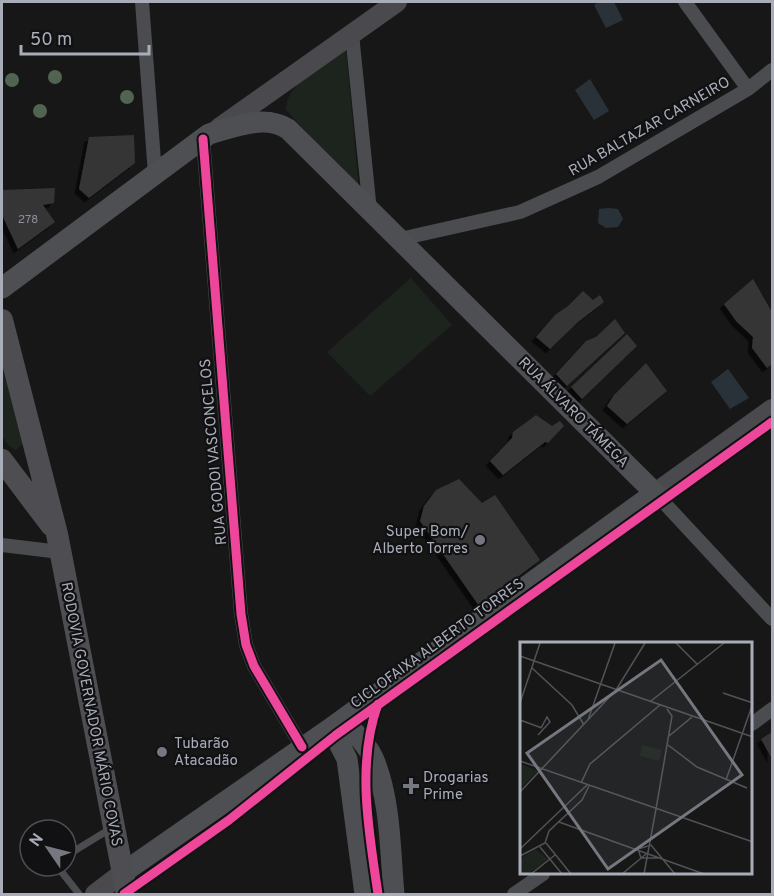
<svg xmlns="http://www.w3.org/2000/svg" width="774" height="896" viewBox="0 0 774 896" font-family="Overpass,sans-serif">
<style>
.green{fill:#1d241e}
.water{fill:#2a3239}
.building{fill:#353536;filter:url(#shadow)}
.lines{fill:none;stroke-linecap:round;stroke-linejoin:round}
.service{stroke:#4b4c50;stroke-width:7}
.minor{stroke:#4b4c50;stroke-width:14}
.secondary{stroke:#4a4a4e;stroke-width:20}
.primary{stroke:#4d4f52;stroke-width:21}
.trunk{stroke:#4e4e52;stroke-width:22}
.cycleway-casing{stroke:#111113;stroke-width:13}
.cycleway{stroke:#ed469a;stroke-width:9}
.tree{fill:#506451}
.poi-dot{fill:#757880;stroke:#111113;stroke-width:2}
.labels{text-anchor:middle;stroke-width:4.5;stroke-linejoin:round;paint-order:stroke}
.number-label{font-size:12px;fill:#8b8f98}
.street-label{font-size:15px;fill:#a8adb8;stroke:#111113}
.poi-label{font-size:15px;fill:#a8adb8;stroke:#111113;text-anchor:start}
.inset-road{fill:none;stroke:#515357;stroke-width:1.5}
.view{fill:#757880;fill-opacity:0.15;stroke:#757880;stroke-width:3}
.inset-edge{fill:none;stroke:#a8adb8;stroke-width:3}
</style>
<defs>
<filter id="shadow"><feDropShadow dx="-4.5" dy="4.5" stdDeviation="0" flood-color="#0009"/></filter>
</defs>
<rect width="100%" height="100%" fill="#171717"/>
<path class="green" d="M346,49L359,190L286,110C286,82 326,63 346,49Z
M411,278L452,325L370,396L327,352Z
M2,331L23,444L16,450L9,446L2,436Z"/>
<path class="water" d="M599,2H614L623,20L606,28L594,5Z
M590,79L609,111L594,120L575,90Z
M608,208L618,209L623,219L618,227L606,228L598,223L599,209Z
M728,369L749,398L730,409L711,382Z"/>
<path class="building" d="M134,135L135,163L89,198L79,189L89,137Z
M55,188L54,203L43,205L55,222L18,249L2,215V190Z
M753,279L772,312V364L767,368L752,348L753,337L736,321L724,304Z
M583,291L593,300L600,295L604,302L578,322L550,349L536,337L555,315L568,306Z
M615,319L625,333L567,386L556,374L586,341L596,337Z
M627,334L637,346L582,399L571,387Z
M646,363L667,391L627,424L607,406L614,395Z
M536,415L552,426L560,421L564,426L548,443L545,442L503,475L490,461L512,438L513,432Z
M459,479L482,503L495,495L540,560L479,606L420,521L424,506L436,490Z
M772,732V759L761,739Z"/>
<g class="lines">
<path class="service" d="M66,856L110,829
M57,866L79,894"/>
<path class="minor" d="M142,2L155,174
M685,2L748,89
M352,34L370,211
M203,139L241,614L246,645L254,666L302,747
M400,239L520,212L598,177L748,89L772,70
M655,493L772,619
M2,545L60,552
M752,724L772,709
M514,894L543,874"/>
<path class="secondary" d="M219,128L397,2
M655,493L772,409
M95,894L124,872"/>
<path class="primary" d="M2,288L209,134C234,127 264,114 288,129L655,493L331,728L124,872
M342,720C354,732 367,744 374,760C391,802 390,851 394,894
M331,728L347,759L365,894"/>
<path class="trunk" d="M2,320L57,534L127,894
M2,460L51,525"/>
<g class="cycleway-casing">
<path id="cycleway" d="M203,139L241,614L246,645L254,666L302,747
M378,704C356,764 369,832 378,894
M124,894L229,820L336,735L772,422"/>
</g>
<use href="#cycleway" class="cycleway"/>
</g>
<g class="tree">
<circle cx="55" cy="77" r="7"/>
<circle cx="12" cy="80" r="7"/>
<circle cx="127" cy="97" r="7"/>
<circle cx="40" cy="111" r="7"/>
</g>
<g class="poi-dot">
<circle cx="480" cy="540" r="6"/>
<circle cx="162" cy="752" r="6"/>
<path d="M408 777h6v6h6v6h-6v6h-6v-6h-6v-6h6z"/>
</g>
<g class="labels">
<g class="number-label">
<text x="28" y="223">278</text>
</g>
<g class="street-label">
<text transform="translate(649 126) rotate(-30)" y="5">RUA BALTAZAR CARNEIRO</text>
<text transform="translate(574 412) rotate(45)" y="5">RUA ÁLVARO TÁMEGA</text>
<text transform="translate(213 452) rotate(-95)" y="5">RUA GODOI VASCONCELOS</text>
<text transform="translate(437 643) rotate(-36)" y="5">CICLOFAIXA ALBERTO TORRES</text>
<text transform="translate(92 714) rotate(79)" y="5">RODOVIA GOVERNADOR MÁRIO COVAS</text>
</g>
<g class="poi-label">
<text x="468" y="536" text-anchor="end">Super Bom/<tspan x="468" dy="17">Alberto Torres</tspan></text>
<text x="174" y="748">Tubarão<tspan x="174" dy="17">Atacadão</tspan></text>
<text x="423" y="782">Drogarias<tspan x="423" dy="17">Prime</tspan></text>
</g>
</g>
<g transform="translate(520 642)">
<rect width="232" height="232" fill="#171717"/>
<path d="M122,103L142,108L139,119L120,114ZM0,122L18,129L0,147ZM15,207L28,217L9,232H0V217Z" fill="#1d241e"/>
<path class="inset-road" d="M156,1L177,22M0,14L233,95M12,26L52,63L64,83M203,51L233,61M131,59L204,1M0,61L20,1M0,78L22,86M68,78L95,1M18,93L30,80L27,75L21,86M149,94L172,75M148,103L177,125L227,146M0,119L233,200M206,138L233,61M61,141L70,122L140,63M0,150L96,48L125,1M136,167L152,74L147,67M39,180L184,232M26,201L51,232M20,205L42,232M0,207L67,143M118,207L131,203L155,232M118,207L121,216H138M0,214L25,201L29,189L62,158L69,144M11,232L35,213M102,232L126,212M124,232L136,167"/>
<path class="view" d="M141,18L222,133L88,227L7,111Z"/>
<rect width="232" height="232" class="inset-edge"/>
</g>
<rect width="774" height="896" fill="none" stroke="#a8adb8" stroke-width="6"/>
<g transform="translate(48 848) rotate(305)"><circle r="28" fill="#111113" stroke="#4d4f55" stroke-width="1.5"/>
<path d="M0-4.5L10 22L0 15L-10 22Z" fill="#757880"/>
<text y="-9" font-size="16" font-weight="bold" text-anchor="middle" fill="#a8adb8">N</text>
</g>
<path d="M21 45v9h128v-9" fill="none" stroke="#a8adb8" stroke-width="3"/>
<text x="30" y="45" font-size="18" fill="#a8adb8" stroke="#111113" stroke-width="4.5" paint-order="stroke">50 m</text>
</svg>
